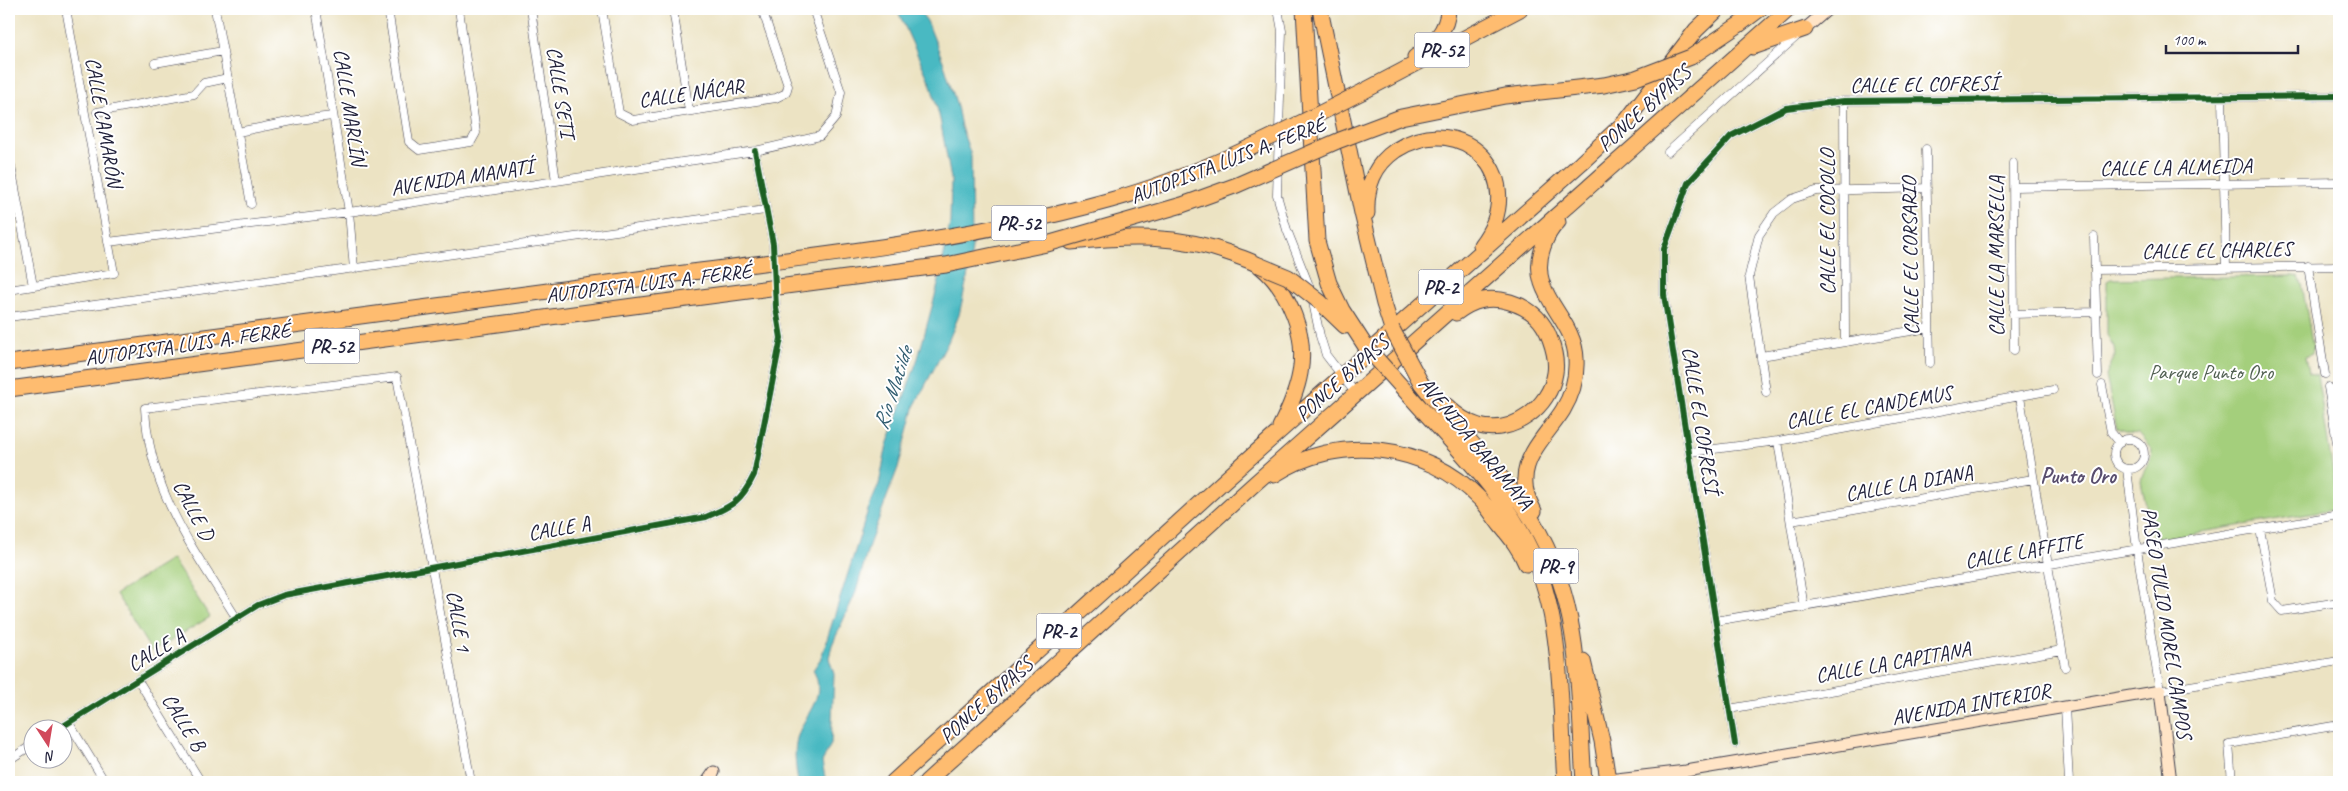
<svg xmlns="http://www.w3.org/2000/svg" width="2348" height="791" viewBox="0 0 2348 791" font-family="Caveat,sans-serif">
<style>
.green{fill:#a4cf7b;stroke:#63785b}
.water{fill:#4ab9c2;stroke:#366e7e}
.lines{fill:none;stroke-linecap:round;stroke-linejoin:round}
.street-casing{stroke:#403f4f;stroke-width:9}
.secondary-casing{stroke:#403f4f;stroke-width:13}
.highway-casing{stroke:#403f4f;stroke-width:17}
.street{stroke:#fff;stroke-width:8}
.secondary{stroke:#ffe4c6;stroke-width:11}
.highway{stroke:#febc70;stroke-width:15}
.highway-bridge-casing{stroke:#403f4f;stroke-width:17;stroke-linecap:butt}
.highway-bridge{stroke:#febc70;stroke-width:15}
.cycleway-casing{stroke:#fff;stroke-width:9}
.cycleway{stroke:#1b5e20;stroke-width:6}
.labels{text-anchor:middle;stroke-width:4;stroke-linejoin:round;paint-order:stroke}
.shield{fill:#fff;stroke:#646476;stroke-width:1}
.shield-label{font-size:20px;font-weight:bold;fill:#22223b}
.street-label{font-size:21px;fill:#22223b;stroke:#fff}
.park-label{font-size:21px;fill:#505f51;stroke:#fff}
.water-label{font-size:22px;font-style:italic;fill:#325e71;stroke:#fff}
.neighbourhood-label{font-size:22px;font-weight:bold;fill:#594e6e;stroke:#fff}
</style>
<rect width="100%" height="100%" fill="#fff"/>
<filter id="ink" filterUnits="userSpaceOnUse"><feTurbulence type="fractalNoise" baseFrequency=".02" numOctaves="2"/><feDisplacementMap in="SourceGraphic" scale="10" xChannelSelector="R" yChannelSelector="G"/><feConvolveMatrix kernelMatrix="1 2 1 2 8 2 1 2 1" color-interpolation-filters="sRGB"/></filter>
<filter id="wash" filterUnits="userSpaceOnUse"><feTurbulence type="fractalNoise" baseFrequency=".0096" numOctaves="4" result="noise"/><feDisplacementMap in="SourceGraphic" scale="20" xChannelSelector="R" yChannelSelector="G"/><feGaussianBlur stdDeviation="1.12" result="paint"/><feColorMatrix in="noise" values="0 0 0 0 0 0 0 0 0 0 0 0 0 0 0 0 0 1.4 0 .05"/><feComposite in="paint" operator="in"/></filter>
<g filter="url(#wash)">
<rect width="100%" height="100%" fill="#ece3c3"/>
<path class="green" d="M2295,276L2299,277L2302,284L2313,349L2312,354L2305,357L2308,373L2317,375L2339,509L2153,540L2141,481C2142,470 2152,463 2152,450L2138,434L2127,433L2117,429L2106,376L2115,355L2114,347L2107,335V281L2111,279Z
M172,559L210,617L152,652L116,594Z"/>
<path class="water" d="M897,9H918L927,21L943,61L957,106L961,127L971,155L972,248L970,265L959,315L948,342L915,405L899,465L869,545L856,592L832,645L829,658L834,674L831,744L822,762L826,782H798C796,770 794,755 796,743C801,715 829,699 813,670L821,658L868,510L879,484L887,445L918,358L939,281L950,223L951,179L940,119L931,85Z"/>
</g>
<g filter="url(#ink)">
<g class="lines">
<g class="street-casing">
<path id="street" d="M215,9L251,204
M316,9L349,212L354,269
M388,9L409,142L419,150L471,142L476,133L459,9
M531,9L556,181
M602,9L619,113L633,120L776,98L786,93L788,86L762,9
M673,9L689,111
M1278,9L1282,31L1277,195L1287,230L1310,288L1320,336L1326,355L1356,394
M155,63L223,51
M2222,96L2226,267
M1844,101L1845,342
M97,112L194,94L204,83L228,78
M238,132L298,120L333,116
M1926,149L1930,363
M1668,152L1796,37
M2013,163L2014,350
M11,166L33,286
M2014,187L2339,182
M2094,237L2098,375
M108,242L349,212L556,181L755,151L820,136L836,117L841,92L813,9
M2308,266L2325,374
M2095,270L2339,266
M9,290L114,273L66,9
M2013,314L2097,312
M9,317L765,210
M1761,356L1929,328
M2102,385L2111,432L2120,443
M2328,387L2339,455
M1766,392L1749,276L1759,235L1774,213L1792,199L1816,191L1927,188
M2020,397L2065,667
M2114 454a15 15 0 1 1 30 0a15 15 0 1 1-30 0Z
M1778,441L1804,608
M1690,452L1778,441L2053,390
M2127,469L2137,550L2160,691L2339,661
M1791,521L2033,479
M2260,529L2273,601L2282,611L2339,602
M237,619C195,551 149,492 145,408L397,377L471,782
M1715,621L2339,515
M138,680L201,782
M2065,707L2069,782
M1729,709L2062,650
M69,723L105,782
M60,728L258,605L284,595L706,517C732,506 741,502 754,475L781,338L776,308L773,244L755,151
M1735,744L1664,295V249L1688,183L1731,136L1786,108L1844,101L2339,96
M9,760L32,745
M2232,782L2229,744L2339,725"/>
</g>
<g class="secondary-casing">
<path id="secondary" d="M1805,29L1828,9
M707,782L714,772
M1608,782V780L1686,771L2160,691L2171,782"/>
</g>
<g class="highway-casing">
<path id="highway" d="M1304,9L1317,241L1329,283L1342,310L1366,347
M1320,9L1362,213L1384,304L1392,329
M1740,24L1760,9
M1753,47L1805,29
M1415,57C1432,47 1448,29 1448,9
M1364,91L1520,9
M1367,213C1366,186 1374,165 1396,150C1463,107 1532,179 1481,245
M1071,242C1127,236 1178,234 1232,254C1241,258 1252,261 1260,266C1275,278 1287,297 1294,315C1310,356 1299,390 1280,427
M1320,302L1345,326
M9,363L653,277
M1421,383C1454,426 1494,464 1525,509C1583,595 1577,683 1584,782
M9,389L656,303
M1409,395C1447,438 1491,480 1520,530C1565,605 1559,698 1565,782
M1447,406C1456,415 1466,422 1479,426C1513,435 1550,407 1555,373C1557,361 1554,350 1550,339C1543,319 1530,308 1510,302C1489,296 1473,300 1456,313
M1274,475C1337,433 1427,443 1480,499C1488,507 1494,517 1501,526C1511,538 1520,549 1526,564
M1534,511C1529,501 1524,491 1525,479C1525,453 1550,431 1563,410C1572,395 1577,377 1576,359C1575,316 1526,295 1543,247C1546,238 1551,228 1558,222
M1583,661L1602,741L1608,780
M893,782L1226,479L1581,163L1627,120L1696,30L1718,9
M926,782L1252,486L1789,9"/>
</g>
<use href="#street" class="street"/>
<use href="#secondary" class="secondary"/>
<use href="#highway" class="highway"/>
<g class="highway-bridge-casing">
<path id="highway-bridge" d="M1259,265L1288,277L1320,302
M653,277C807,257 961,242 1111,200C1199,176 1283,132 1364,91
M656,303L946,265L1047,244L1182,205L1237,185L1340,140L1401,117L1505,96L1604,85L1636,78L1691,57L1740,24
M1392,329L1421,383
M1366,347L1409,395"/>
</g>
<use href="#highway-bridge" class="highway-bridge"/>
<g class="cycleway-casing">
<path id="cycleway" d="M60,728L258,605L284,595L706,517C732,506 741,502 754,475L781,338L776,308L773,244L755,151
M1735,744L1664,295V249L1688,183L1731,136L1786,108L1844,101L2339,96"/>
</g>
<use href="#cycleway" class="cycleway"/>
</g>
</g>
<g class="labels">
<g class="shield">
<rect x="1414.5" y="32.5" width="55" height="35" rx="4"/>
<rect x="991.5" y="205.5" width="55" height="35" rx="4"/>
<rect x="1418.5" y="269.5" width="45" height="35" rx="4"/>
<rect x="304.5" y="328.5" width="55" height="35" rx="4"/>
<rect x="1533.5" y="548.5" width="45" height="35" rx="4"/>
<rect x="1036.5" y="613.5" width="45" height="35" rx="4"/>
</g>
<g class="shield-label">
<text x="1442" y="57">PR-52</text>
<text x="1019" y="230">PR-52</text>
<text x="1441" y="294">PR-2</text>
<text x="332" y="353">PR-52</text>
<text x="1556" y="573">PR-9</text>
<text x="1059" y="638">PR-2</text>
</g>
<g class="street-label">
<text transform="translate(1924 84) rotate(-1)" y="7">CALLE EL COFRESÍ</text>
<text transform="translate(561 92) rotate(81)" y="7">CALLE SETI</text>
<text transform="translate(691 93) rotate(-8)" y="7">CALLE NÁCAR</text>
<text transform="translate(350 107) rotate(81)" y="7">CALLE MARLÍN</text>
<text transform="translate(1644 108) rotate(-42)" y="7">PONCE BYPASS</text>
<text transform="translate(104 122) rotate(80)" y="7">CALLE CAMARÓN</text>
<text transform="translate(1228 160) rotate(-21)" y="7">AUTOPISTA LUIS A. FERRÉ</text>
<text transform="translate(2176 167) rotate(-1)" y="7">CALLE LA ALMEIDA</text>
<text transform="translate(462 177) rotate(-9)" y="7">AVENIDA MANATÍ</text>
<text transform="translate(1827 222) rotate(-90)" y="7">CALLE EL COCOLLO</text>
<text transform="translate(2217 250) rotate(-1)" y="7">CALLE EL CHARLES</text>
<text transform="translate(1910 256) rotate(-91)" y="7">CALLE EL CORSARIO</text>
<text transform="translate(1996 256) rotate(-90)" y="7">CALLE LA MARSELLA</text>
<text transform="translate(649 283) rotate(-7)" y="7">AUTOPISTA LUIS A. FERRÉ</text>
<text transform="translate(188 344) rotate(-8)" y="7">AUTOPISTA LUIS A. FERRÉ</text>
<text transform="translate(1342 378) rotate(-42)" y="7">PONCE BYPASS</text>
<text transform="translate(1869 407) rotate(-10)" y="7">CALLE EL CANDEMUS</text>
<text transform="translate(1701 420) rotate(81)" y="7">CALLE EL COFRESÍ</text>
<text transform="translate(1476 443) rotate(50)" y="7">AVENIDA BARAMAYA</text>
<text transform="translate(1909 483) rotate(-10)" y="7">CALLE LA DIANA</text>
<text transform="translate(194 510) rotate(62)" y="7">CALLE D</text>
<text transform="translate(559 528) rotate(-10)" y="7">CALLE A</text>
<text transform="translate(2024 551) rotate(-10)" y="7">CALLE LAFFITE</text>
<text transform="translate(459 621) rotate(80)" y="7">CALLE 1</text>
<text transform="translate(2167 623) rotate(81)" y="7">PASEO TULIO MOREL CAMPOS</text>
<text transform="translate(156 650) rotate(-31)" y="7">CALLE A</text>
<text transform="translate(1893 662) rotate(-10)" y="7">CALLE LA CAPITANA</text>
<text transform="translate(986 700) rotate(-42)" y="7">PONCE BYPASS</text>
<text transform="translate(1971 704) rotate(-10)" y="7">AVENIDA INTERIOR</text>
<text transform="translate(184 722) rotate(58)" y="7">CALLE B</text>
</g>
<g class="park-label">
<text x="2211" y="379">Parque Punto Oro</text>
</g>
<g class="water-label">
<text transform="translate(892 388) rotate(-72)" y="8">Río Matilde</text>
</g>
<g class="neighbourhood-label">
<text x="2078" y="483">Punto Oro</text>
</g>
</g>
<rect width="2348" height="791" fill="none" stroke="#fff" stroke-width="30"/>
<g transform="translate(48 744) rotate(168)"><circle r="24" fill="#ffffff" stroke="#a7a7b1"/>
<path d="M0-4L9 19L0 12L-9 19Z" fill="#d1495b"/>
<text y="-8" font-size="14" font-weight="bold" text-anchor="middle" fill="#22223b">N</text>
</g>
<path d="M2166 45v8h132v-8" fill="none" stroke="#22223b" stroke-width="2.5"/>
<text x="2173" y="45" font-size="15" fill="#22223b" stroke="#ffffff" stroke-width="4" paint-order="stroke">100 m</text>
</svg>
